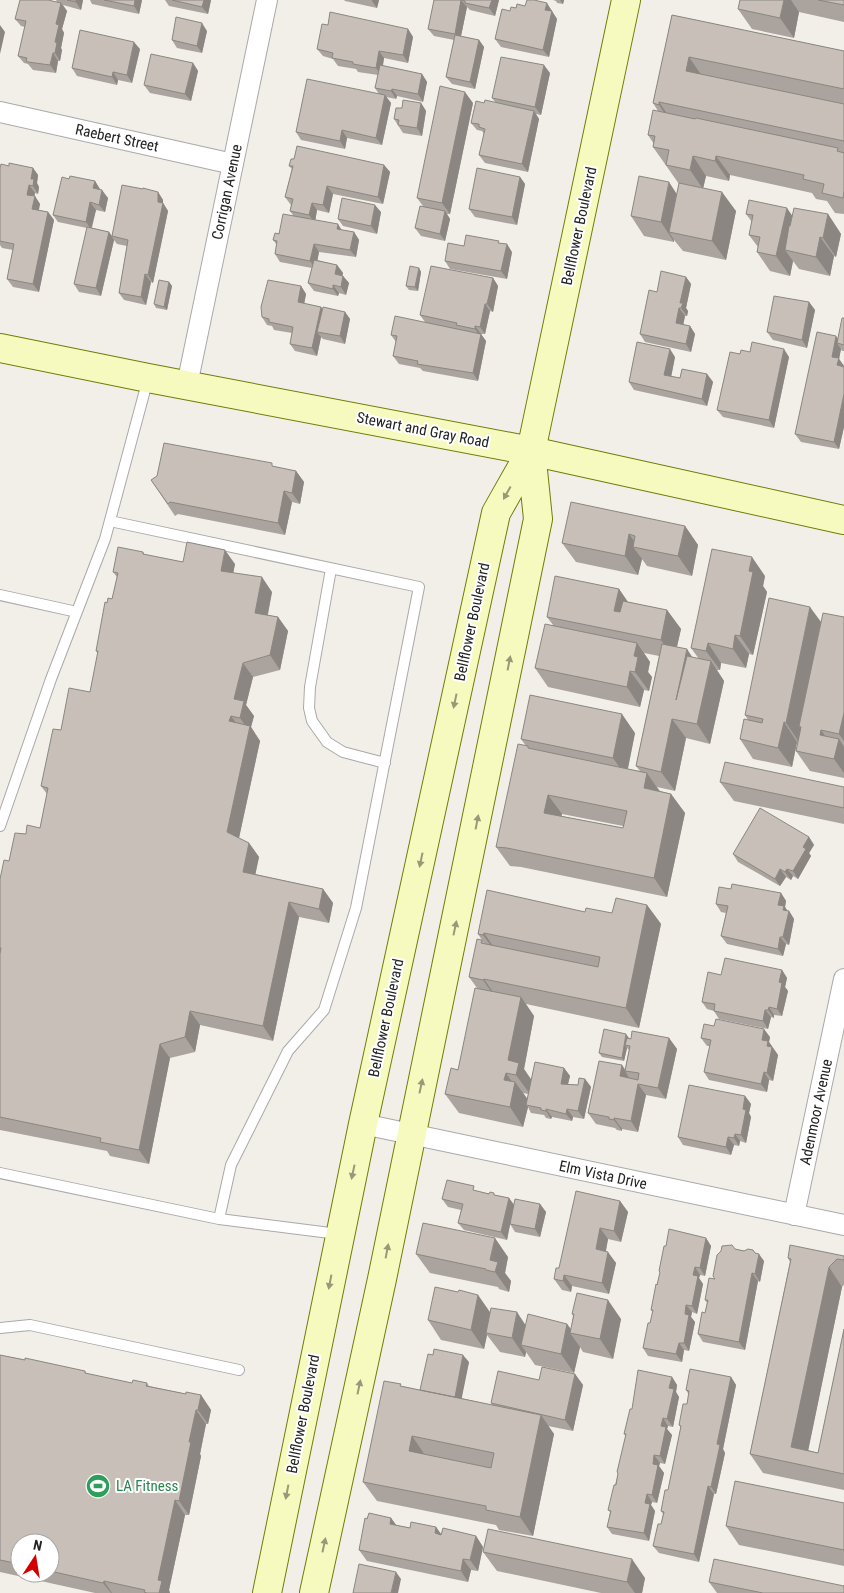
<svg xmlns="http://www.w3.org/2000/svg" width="844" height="1593" viewBox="0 0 844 1593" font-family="'Roboto Condensed',sans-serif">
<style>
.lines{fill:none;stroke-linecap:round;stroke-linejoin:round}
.service-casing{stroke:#a9a9a9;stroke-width:12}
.minor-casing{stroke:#a9a9a9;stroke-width:22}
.secondary-casing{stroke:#707d05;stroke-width:30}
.service{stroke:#fff;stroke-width:10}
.minor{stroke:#fff;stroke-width:20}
.secondary{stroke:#f7fabf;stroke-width:28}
.wall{fill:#aba49e;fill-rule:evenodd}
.shaded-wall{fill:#8b8681}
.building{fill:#c7bfb8;stroke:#8b8681;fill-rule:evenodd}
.oneway{fill:#979978}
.labels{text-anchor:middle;stroke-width:4;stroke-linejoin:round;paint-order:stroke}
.street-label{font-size:15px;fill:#222;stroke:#fff}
.leisure-label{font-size:15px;fill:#27864d;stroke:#fff;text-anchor:start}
</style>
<rect width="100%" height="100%" fill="#f2efe9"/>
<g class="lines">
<g class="service-casing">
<path id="service" d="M110,521L419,587L356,908L324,1010L288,1051L231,1165L219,1219
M331,569L310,687L309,708L312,721L327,742L343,752L385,763
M0,595L77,612
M0,826L51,679L105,539L148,379
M0,1173L219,1219L338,1234
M0,1328L30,1325L239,1370"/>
</g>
<g class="minor-casing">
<path id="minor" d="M0,112L233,164
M187,385L267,0
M363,1124L844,1225
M794,1215L844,979"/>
</g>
<g class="secondary-casing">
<path id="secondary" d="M0,348L148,378L531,451L844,520
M267,1593L363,1124L496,513L531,451L626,0
M314,1593L382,1279L538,519L531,451"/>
</g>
<use href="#service" class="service"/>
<use href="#minor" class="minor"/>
<use href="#secondary" class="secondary"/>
</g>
<path class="wall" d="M56,0H83L81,10L63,5L67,11L62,29L64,33L61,48L62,50L60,61H58L56,73L33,70L28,64L24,63L18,56L25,27L21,26L15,19L57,2Z
M90,0H142L139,14L92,4Z
M165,0H211L208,14L169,6Z
M344,0H379L377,8L345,1Z
M434,0H499L495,16L470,10L467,7L461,36L479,40L484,47L475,89L452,84L446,77L454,40L434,36L428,29Z
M553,0H564L563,4L557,3L556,1Z
M740,0H844V22L799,12L794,38L752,29L738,9Z
M516,8L552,10V12L557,19L549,57L501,47L495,39L510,11Z
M672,15L844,51V214L835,213L827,201L816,199L812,193L730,175L729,181L706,176L703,188L736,211L726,260L683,251L674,240V242L644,236L631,216L677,194L679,184L653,147L654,144L648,135L658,111L653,103Z
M328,25L408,29L413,37L408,63L384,58L383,66L422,74L427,82L423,102L397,96L396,99L386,97L391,103L382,145L347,138L345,149L301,140L296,132L379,94L375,88L378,75L358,72L356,69L338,66L333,59L323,56L317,49Z
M207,31L202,53L177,48L172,40Z
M140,49L132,83L118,80L117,85L77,76L72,68Z
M193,63L198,71L191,101L150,93L144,85Z
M550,73L541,115L536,114L539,119L528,172L485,163L479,155L484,134L482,131L477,130L471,123L496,103L492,98Z
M421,103L426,111L422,136L403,133L394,119L402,108Z
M473,103L450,214H447L450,219L445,241L421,236L415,228L423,206L417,198Z
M294,159L384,165L390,172L383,204L333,194L329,213L317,210L315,220L342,230L354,232L359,240L356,257L319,252L317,260L337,265L343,273L342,275L343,276L349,283L346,295L339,293L338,296L314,291L308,283L312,268L280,262L275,254L277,245L273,240L293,215L290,211L291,205L285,197L292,169L289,166Z
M9,166L33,168L38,175L37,183L39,187L38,194L35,193L34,196L40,204L39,210L48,212L54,220L39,292L13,287L7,279L13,250L2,248L0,245V168Z
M520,177L525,184L517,225L475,217L469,209Z
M69,179L95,181L100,190L108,198L105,212L96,210L92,228L109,232L112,236L158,192L163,200V203L168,211L153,283L151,282L146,305L124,300L119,293L127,246L117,244L114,240L101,296L79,292L74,284L87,228L58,222L53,215Z
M381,212L377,234L343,226L338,219Z
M746,214L792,216L828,214L841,234L836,257L834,256L830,276L799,269L793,261L790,276L770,271L757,252L758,247L749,235L752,222Z
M464,246L512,252L507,279L450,269L445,261Z
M419,268L421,272L418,291L409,290L406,286Z
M686,277L691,284L686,308L688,311L687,316H685L683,325L690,326L695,334L691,352L645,342L640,334L657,292Z
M493,278L498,286L493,312L490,311L485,334H481L486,341L478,381L423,371L420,368L399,364L393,356L396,342L391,335L425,322L420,315Z
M169,282L172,286L167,310L156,308L154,304Z
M301,286L306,294L304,304L321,307L322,309L345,312L350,319L345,344L323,339L321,337L317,356L295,351L290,344L292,333L274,330L272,326L267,325L262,317Z
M809,302L815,310L807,348L773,340L767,332Z
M844,318V351H842L841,349L839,359L844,366V427L839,449L801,442L795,434L838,339Z
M740,354L789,357L774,428L723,417L717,410Z
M675,357L671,376L680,378L707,374L713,382L707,406L634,390L629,382Z
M275,467L296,471L304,482L300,504L292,502L285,535L178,514L175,516L151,480Z
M685,526L698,545L692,576L647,566L642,559L638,575L576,562L562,543Z
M143,552L145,555L183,562L235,564L233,573L272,592L268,615L278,617L288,631L280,670L253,677L246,705L254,716L251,727L260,741L239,838L249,843L259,857L255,874L323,889L333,903L329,923L299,917L273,1041L200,1025L195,1052L170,1058L149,1164L110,1156L107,1151L0,1130V879L9,861L26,834L40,828L47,794L41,786L61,730L90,692L98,654L96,651L107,603L112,599L117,577L113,572Z
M765,576L763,586L767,592L753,655L749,654L746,668L721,663L720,670H717L724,681L710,744L686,738L675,791L657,787L660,791L671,794L685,813L667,897L521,867L510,866L496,847L526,746L521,739L635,733L628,769L640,771L636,766L659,656L644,653L650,662L648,672L652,677L649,691L644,690L640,707L548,687L535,668L553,625L547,617L619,589L628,602L667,610L681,629L677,647L692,657L699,659L691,648ZM562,814L623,826V828L561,816Z
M844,617V778L810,771L796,751L798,742H797L792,767L753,759L740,739L748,720L745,715L821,622Z
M720,782L844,787V824L734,801Z
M809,837L814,845L809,853L811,856L798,879L793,876L791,880L786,877L780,886L738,862L733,854Z
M731,889L781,893L786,901L785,907L787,911H789L794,919L789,945L786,944L783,956L727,944L721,936L726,913L721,912L716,904Z
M647,905L661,924L639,1028L526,1004L534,1016L524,1069L531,1080L564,1068L570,1076L568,1084L578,1085L585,1079L591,1087L584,1119L573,1117L572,1121L552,1117L551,1119L546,1118L544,1115L531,1113L528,1107L523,1127L459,1113L445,1094L458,1070L477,988L469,977L482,940L484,943L478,934L585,912L612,913ZM523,1093L528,1094L527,1099Z
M782,970L787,978L785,987L788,991L782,1016L774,1015V1018L771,1017L768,1029L719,1019L714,1011L707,1009L702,1002L721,975Z
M770,1037L769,1042L778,1055L773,1081L769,1080L767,1092L709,1080L704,1072L710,1046H707L701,1038Z
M629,1038L631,1039L669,1038L677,1049L666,1099L646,1095L638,1132L622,1129V1131L617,1130L615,1128L596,1124L588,1113L622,1065L625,1069L629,1050L627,1048L624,1061L602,1057L599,1053Z
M745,1096L751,1104L749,1113L751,1117L746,1143L740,1141L739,1146L734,1145L731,1155L683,1145L678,1137Z
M477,1191L509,1198L514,1205L540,1204L546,1212L540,1237L515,1232L510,1224L507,1240L464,1230L458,1223L461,1210L448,1207L442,1199Z
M620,1201L628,1212L621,1242L608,1239L606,1251L616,1263L609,1294L572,1286L571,1292L562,1290L554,1279L559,1268Z
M706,1238L711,1246L705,1276L700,1275L699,1278L703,1284L697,1314L692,1312L691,1317L695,1322L689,1351L684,1350L682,1362L648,1356L643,1348L650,1323L653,1313L651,1310L660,1273L659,1271L666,1246Z
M735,1249L755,1253L764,1261L760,1282L758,1281L745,1350L703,1342L698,1334L705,1313L707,1303L705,1300L715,1279Z
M416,1254L508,1257L505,1273L511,1281L509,1292L499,1289L498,1287L430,1273Z
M844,1256V1285L842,1287L808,1450L818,1453L844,1329V1490L763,1473L750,1454L790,1262L788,1258Z
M478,1295L490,1313L526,1326L567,1324L571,1329L573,1316L572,1314L621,1319L613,1359L583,1352L580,1347L574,1373L535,1365L526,1352L525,1357L500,1352L487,1335L484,1349L441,1340L428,1320Z
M0,1355L85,1371L87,1374L132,1383H147L149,1386L186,1394L201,1395L211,1410L208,1424H206L200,1454L201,1456L189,1515H185L169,1590L170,1593H95L0,1572ZM20,1543H50V1573H20Z
M469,1362L461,1398L492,1405L491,1403L539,1380L575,1374L583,1385L573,1431L548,1426L554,1434L533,1536L499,1530L496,1525L377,1501L363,1482L402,1386L420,1390Z
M672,1377L677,1385L676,1392L679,1397L673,1427L668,1426L667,1429L672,1435L665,1464L660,1463L659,1466L664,1473L657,1503L652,1502L651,1505L655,1511L649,1541L612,1534L607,1527L610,1512L608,1510L618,1474L617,1472L626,1436L624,1434L632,1409Z
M731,1377L736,1385L723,1449L725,1453L716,1494H714L699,1562L659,1553L653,1546L661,1524L663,1514L661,1511L668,1490L681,1428L679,1425L687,1404L689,1395L686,1390Z
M844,1503V1566L739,1545L726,1526Z
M391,1518L396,1525L410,1528L436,1527L441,1535L476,1536L483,1547L478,1571L471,1570L468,1582L367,1561L359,1550L367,1519Z
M483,1552L645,1578L642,1593H601L497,1571Z
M709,1582L844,1593H717Z"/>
<path class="shaded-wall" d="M76,0H83L81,10L76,2Z
M135,0H142L139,14L134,6Z
M204,0H211L208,14L202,7Z
M372,0H379L377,8L372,1Z
M461,0L467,7L460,41L455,34Z
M492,0H499L495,16L489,8Z
M560,0H564L563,4Z
M784,0H791L799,12L794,38L780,18Z
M61,3L67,11L62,29L64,33L61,48L62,50L60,61L55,53L56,24Z
M547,3L557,19L549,57L543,50L545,10Z
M202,23L207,31L202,53L197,46Z
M0,25L5,32L0,54Z
M408,29L413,37L408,63L403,55Z
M479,40L484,47L475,89L470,82Z
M134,42L140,49L132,83L127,75Z
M379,51L384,58L381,75L376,68Z
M53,53L58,61L56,73L50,65Z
M689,57L702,76L686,71Z
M193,63L198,71L191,101L185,94Z
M544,65L550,73L541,115L535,107Z
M113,72L118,80L117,85L112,77Z
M422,74L427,82L423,102L418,94Z
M392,89L397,96L396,99L391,91Z
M465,92L473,103L450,214L442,203Z
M385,95L391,103L382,145L376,138Z
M659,102L673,122L672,124L659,105Z
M421,103L426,111L422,136L417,128Z
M534,111L539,119L528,172L522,164Z
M342,130L347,138L345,149L340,141Z
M693,156L706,176L703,189L690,170Z
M716,156L730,175L729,181L715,161Z
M384,165L390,172L383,204L378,197Z
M33,168L38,175L37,183L39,187L38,194L33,186L31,179Z
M520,177L525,184L517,225L512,217Z
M95,181L100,189L99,196L93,188Z
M669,182L682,202L669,232L674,240V242L661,222Z
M29,185L35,193L33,203L27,195Z
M327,186L333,194L329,213L323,205Z
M102,190L108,198L105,212L99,205Z
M158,192L163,200V203L168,211L153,283L148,275L158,202Z
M722,192L736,211L726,260L712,241Z
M35,196L40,204L37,216L32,209Z
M90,202L96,210L91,229L86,222Z
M312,203L317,210L315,223L309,215Z
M375,205L381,212L377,234L371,226Z
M787,208L800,227L785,250L793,261L790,276L776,256Z
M445,211L450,219L445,241L440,234Z
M48,212L54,220L39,292L33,284Z
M828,214L841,234L836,257L823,238Z
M338,224L343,232L337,229Z
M109,232L114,240L101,296L96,288Z
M354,232L359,240L356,257L350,250Z
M820,237L834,256L830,276L816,257Z
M314,244L319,252L316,269L310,261Z
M507,244L512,252L507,279L501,271Z
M337,265L343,273L341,281L335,274Z
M419,268L421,272L418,291L415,287Z
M145,274L151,282L146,305L141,297Z
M343,276L349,283L346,295L341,287Z
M686,277L691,284L686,308L688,311L687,316L681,308L680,303Z
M493,278L498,286L493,312L487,304Z
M169,282L172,286L167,310L164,307Z
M333,285L339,293L338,296L333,289Z
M301,286L306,294L303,310L298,302Z
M809,302L815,310L807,348L802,340Z
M485,304L490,311L485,334L480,327Z
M321,307L326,315L317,332L321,337L317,356L312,348Z
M679,308L685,316L682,331L676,323Z
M345,312L350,319L345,344L340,336Z
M475,326L486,341L478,381L473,373L480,336L475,329Z
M690,326L695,334L691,352L686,344Z
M836,336L842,344L837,343L841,349L839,359L844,366L843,373L832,357Z
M670,349L675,357L670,383L664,375Z
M784,349L789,357L774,428L769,420Z
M707,374L713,382L707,406L702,399Z
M844,394V427L839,449L834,442Z
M296,471L304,482L300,504L292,493Z
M284,491L292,502L285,535L278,523Z
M685,526L698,545L692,576L678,556Z
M629,534L639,548L633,547L642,559L638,575L625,556Z
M225,550L235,564L231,585L221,571Z
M752,557L765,576L763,586L767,592L753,655L740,636L749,571Z
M262,577L272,592L265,627L255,613Z
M619,589L632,608L628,630L614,611Z
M810,607L824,626L801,727L799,726L802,730L799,742L786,723Z
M667,610L681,629L674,659L661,640Z
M278,617L288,631L280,670L270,655Z
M735,635L749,654L746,668L733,649Z
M637,643L650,662L648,672L652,677L649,691L635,672L634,656Z
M708,643L721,663L720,670L706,651Z
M687,649L700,669L676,700Z
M711,661L724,681L710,744L697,724Z
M243,663L253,677L246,705L254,716L251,727L260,741L237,847L227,832L249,731L240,718L234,699Z
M630,671L644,690L640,707L627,687Z
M844,713V741L839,734Z
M622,714L635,733L626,777L613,758Z
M231,716L241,730L229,721Z
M672,719L686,738L675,791L661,772Z
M784,722L797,742L792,767L778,748Z
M821,730L835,750L820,735Z
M839,739L844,747V773L834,759Z
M647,773L660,792L644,788Z
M671,794L685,813L667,897L654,878Z
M548,795L562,814L558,832L544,813Z
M809,837L814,845L809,853L811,856L798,879L793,871L803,847Z
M249,843L259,857L253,886L243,872Z
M780,869L786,877L780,886L775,879Z
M787,869L793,876L791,880L785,872Z
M323,889L333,903L329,923L319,909Z
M781,893L786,901L785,907L789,913V911L794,919L789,945L783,937L778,905Z
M289,902L299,917L273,1041L263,1026Z
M647,905L661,924L639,1028L626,1008Z
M484,933L497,952V954L483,935Z
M780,937L786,944L783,956L778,949Z
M782,970L787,978L785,987L788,991L782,1016L777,1009L779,982Z
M484,979L497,998V1000L483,980Z
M521,997L534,1016L524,1069L533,1082L530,1094L516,1075L508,1060Z
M769,1007L774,1015V1018L768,1010Z
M765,1010L771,1017L768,1029L763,1021Z
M190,1011L200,1025L195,1052L185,1037Z
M764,1029L770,1037L769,1042L778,1055L773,1081L767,1073L762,1040Z
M626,1034L629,1038L628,1046L625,1045L627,1048L624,1061L622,1058Z
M669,1038L677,1049L666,1099L658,1088Z
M160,1044L170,1058L149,1164L139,1150Z
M622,1065L629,1078L627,1087L620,1076Z
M564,1068L570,1076L566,1092L561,1084Z
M764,1072L769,1080L767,1092L761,1084Z
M506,1073L515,1086V1082L529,1101L526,1105L528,1107L523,1127L510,1107L504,1080Z
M585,1079L591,1087L584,1119L578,1111Z
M638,1084L646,1095L638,1132L631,1121Z
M745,1096L751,1104L749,1113L751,1117L746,1143L741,1135L743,1109Z
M546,1109L552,1117L551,1119L546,1111Z
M567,1109L573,1117L572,1121L566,1114Z
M614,1118L622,1129V1131L614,1120Z
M735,1134L740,1141L739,1146L734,1138Z
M728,1137L734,1145L731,1155L726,1147Z
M509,1198L514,1205L507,1240L501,1232Z
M620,1201L628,1212L621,1242L614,1231Z
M540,1204L546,1212L540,1237L535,1229Z
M600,1228L608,1239L604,1260L596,1249Z
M495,1238L508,1257L505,1273L511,1281L509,1292L495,1272L490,1260Z
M706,1238L711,1246L705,1276L700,1268Z
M608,1252L616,1263L609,1294L602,1283Z
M759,1254L764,1261L760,1282L755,1274Z
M695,1267L700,1275L699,1278L703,1284L697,1314L692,1306L693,1275Z
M829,1267L842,1287L805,1466L791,1447Z
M752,1273L758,1281L745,1350L739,1342Z
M564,1275L572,1286L571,1292L563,1281Z
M478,1295L492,1315L486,1333L487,1335L484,1349L471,1330Z
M608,1300L621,1319L613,1359L600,1339Z
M686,1305L692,1312L691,1317L695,1322L689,1351L684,1343L685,1314Z
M517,1312L530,1332L521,1345L526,1352L525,1357L512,1338Z
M567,1324L574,1334L570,1333L580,1347L574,1373L561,1354Z
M679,1343L684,1350L682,1362L676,1354Z
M463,1355L469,1362L460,1407L454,1399Z
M575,1374L583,1385L573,1431L565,1420Z
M672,1377L677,1385L676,1392L679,1397L673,1427L667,1419L669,1388Z
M731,1377L736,1385L723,1449L725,1453L716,1494L711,1487L717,1444Z
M201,1395L211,1410L208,1424L198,1410Z
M196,1410L206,1424L200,1454L201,1456L189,1515L179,1501L189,1442Z
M541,1415L554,1434L533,1536L520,1517Z
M663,1418L668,1426L667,1429L672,1435L665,1464L660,1456L661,1426Z
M412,1436L425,1455L409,1451Z
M654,1455L660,1463L659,1466L664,1473L657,1503L652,1495L653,1464Z
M708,1486L714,1494L699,1562L694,1554Z
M647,1494L652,1502L651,1505L655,1511L649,1541L644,1533L645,1503Z
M175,1500L185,1515L169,1590L170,1593H159L158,1580Z
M391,1518L399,1529L390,1524Z
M436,1527L444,1538L435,1533Z
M476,1536L483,1547L478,1571L470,1560Z
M463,1559L471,1570L468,1582L461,1571Z
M632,1559L645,1578L642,1593H635L627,1582Z
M396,1572L401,1579L398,1593H391Z
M104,1581L112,1593H111L103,1583Z"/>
<path class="building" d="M20,0H48L61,3L56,24L59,25L55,42L57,43L55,53H53L50,65L28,62L26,61L27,58L18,56L26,21L15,19Z
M67,0H76V2Z
M104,0H135L134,6Z
M172,0H204L202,7Z
M434,0H461L455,34L428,29Z
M462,0H492L489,8L465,3V1Z
M527,0H534L547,3L545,10L552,11L543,50L495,39L502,9L510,11L511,7L516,8L517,4L525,6Z
M740,0H784L780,18L738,9Z
M818,0H844V5Z
M330,12L408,29L403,55L379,51L376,68L353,64V62L332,58L333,53L317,49L322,24L328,25Z
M672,15L844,51V89L689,57L686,71L844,104V141L659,102V105L653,103Z
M176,17L202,23L197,46L172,40Z
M80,30L134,42L127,75L113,72L112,77L72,68Z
M455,35L479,40L470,82L446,77Z
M151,54L193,63L185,94L144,85Z
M501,57L544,65L535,107L492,98Z
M380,65L422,74L418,94L392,89L391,91L375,88Z
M307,79L385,95L376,138L342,130L340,141L296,132Z
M440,86L465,92L442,203L417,198Z
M403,100L421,103L417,128L398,125L399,120L394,119L396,108H402Z
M485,100L534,111L522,164L479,155L485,129L479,127V124L471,123L476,101L484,103Z
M653,110L695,119L696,118L838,148L837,151L844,153V191L843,198L822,193L824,184L803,179L804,175L716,156L715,161L693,156L690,170L666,165L669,150L653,147L655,136L648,135Z
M297,146L384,165L378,197L327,186L323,205L312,203L309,215L290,211L293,199L285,197L293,166H289L291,159H294Z
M9,163L33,168L31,179H34L33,186L29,185L27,195L35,196L32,209L48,212L33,284L7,279L14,244L0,241V168L1,164L9,166Z
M477,168L520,177L512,217L469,209Z
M70,176L95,181L93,188L102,190L99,205L90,202L86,222L53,215L62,177L69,179Z
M639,176L669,182L661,222L631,216Z
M679,183L722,192L712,241L669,232Z
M122,185L143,189V188L158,192V202L163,203L148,275L145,274L141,297L119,293L128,240L112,236Z
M342,198L375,205L371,226L338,219Z
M749,200L787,208L776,256L757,252L760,237L749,235L753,215L746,214Z
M420,206L445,211L440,234L415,228Z
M794,208L828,214L823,238L820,237L816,257L785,250L789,226H790Z
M283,214L338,224L337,229L354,232L350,250L314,244L310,261L275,254L277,241L273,240L275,233L279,234Z
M87,227L109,232L96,288L74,284Z
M466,235L499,241L498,243L507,244L501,271L445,261L448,243L464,246Z
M314,260L337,265L335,274L343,276L341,287L333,285V289L308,283Z
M410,266L419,268L415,287L406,286Z
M431,266L493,278L487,304H485L480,327L475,326V329L456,325L457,323L420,315Z
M661,271L686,277L680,303H683L681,308H679L676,323L690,326L686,344L640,334L649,290L657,292Z
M159,280L169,282L164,307L154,304Z
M268,280L301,286L298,302L321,307L312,348L290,344L293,327L269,322V319L262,317L261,307Z
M774,296L809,302L802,340L767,332Z
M323,307L345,312L340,336L317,332Z
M395,316L481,334L473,373L417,364L418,361L393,356L397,336L391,335Z
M842,318H844V345L837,343Z
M817,332L836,336L832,357L839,358L837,365L844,367V394L834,442L795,434Z
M637,342L670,349L664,375L680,378L682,369L707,374L702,399L629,382Z
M752,342L784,349L769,420L717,410L730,352L740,354L741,350L750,352Z
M164,443L272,463V466L296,471L292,493L284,491L278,523L170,502L168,504L151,480L157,476Z
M571,502L685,526L678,556L633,547L635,536L629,534L625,556L562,543Z
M187,542L225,550L221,571L262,577L255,613L278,617L270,655L243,663L234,699L244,701L240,718L231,716L229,721L250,726L227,832L249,843L243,872L323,889L319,909L289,902L263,1026L190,1011L185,1037L160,1044L139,1150L100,1142L101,1138L0,1117V954L1,948H0V879L4,860L9,861L15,833L26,834L27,825L40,828L48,788L41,786L53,729L61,730L69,688L90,692L97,656L98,651H96L105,602L107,603L108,598L112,599L118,573L113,572L118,547L143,552V554L183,562Z
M712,549L752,557L749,571L753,572L740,636L735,635L733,649L708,643L706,651L691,648Z
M555,576L619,589L614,611L620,612L623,601L667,610L661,640L547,617Z
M769,598L810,607L786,723L784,722L778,748L740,739L744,719L762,723L763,719L745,715Z
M823,613L844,617V713L839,734L821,730L820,735L839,739L834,759L796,751L801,727L799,726Z
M545,624L637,643L634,656L638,657L635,672L630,671L627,687L535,668Z
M662,644L687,649L676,700L687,656L711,661L697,724L672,719L661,772L636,766Z
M530,695L622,714L613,758L521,739Z
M518,744L528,746V748L647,773L644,788L671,794L654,878L507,848L496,847ZM548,795L627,811L623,828L544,813Z
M725,762L844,787V808L720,782Z
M760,808L809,837L803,847L806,849L793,871L787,869L785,872L780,869L775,879L733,854Z
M732,884L781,893L778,905L784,906L783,910L789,911L783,937H780L778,949L721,936L728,906L716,904L719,887L731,889Z
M487,890L585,912L586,908L612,913L616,898L647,905L626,1008L484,979L483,980L469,977L477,939L482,940L481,943L598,967L600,957L484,933L483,935L478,934Z
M725,958L782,970L779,982L782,983L777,1009L769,1007L768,1010H765L763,1021L714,1011L715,1004L702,1002L708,972L721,975Z
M475,988L521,997L508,1060L519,1063L516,1075L506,1073L504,1080L515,1082L510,1107L445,1094L451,1068L458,1070Z
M716,1019L764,1029L762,1040L768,1041L767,1046L772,1047L767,1073L764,1072L761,1084L704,1072L711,1040L701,1038L704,1024L714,1026Z
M604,1029L626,1034L622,1058L599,1053Z
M632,1031L669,1038L658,1088L638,1084L631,1121L614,1118V1120L609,1119V1117L588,1113L599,1061L622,1065L620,1076L638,1080L639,1073L625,1071L630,1046L625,1045L627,1038L631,1039Z
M535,1062L564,1068L561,1084L578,1085L579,1078L585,1079L578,1111L567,1109L566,1114L546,1109V1111L541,1110V1108L526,1105Z
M689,1085L745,1096L743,1109L746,1110L741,1135L735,1134L734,1138L728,1137L726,1147L678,1137Z
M447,1180L474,1186L473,1190L489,1194L490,1192L494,1193V1195L509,1198L501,1232L458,1223L463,1204L442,1199Z
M576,1191L620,1201L614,1231L600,1228L596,1249L608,1252L602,1283L564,1275L563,1281L554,1279L556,1268H559Z
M515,1199L540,1204L535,1229L510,1224Z
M423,1223L495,1238L490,1260L498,1262L495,1272L486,1270V1269L416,1254Z
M669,1229L706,1238L700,1268L695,1267L693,1275L698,1276L692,1306L686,1305L685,1314L689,1315L684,1343H679L676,1354L643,1348L648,1323H650L653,1310H651L656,1284L657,1285L660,1272L659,1271L664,1246H666Z
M732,1245L735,1249L744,1251L748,1249L753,1250L755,1253L759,1254L755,1274L752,1273L739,1342L698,1334L702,1312L705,1313L708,1300H705L709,1278L715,1279L713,1276L717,1255L721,1251L722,1246Z
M790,1245L844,1256V1260L837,1259L829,1267L791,1447L818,1453L844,1329V1474L750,1454L791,1259L788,1258Z
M435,1287L458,1292L459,1290L478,1295L471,1330L428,1320Z
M577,1293L608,1300L600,1339L570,1333L574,1314H572Z
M491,1308L517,1312L512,1338L486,1333Z
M528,1314L567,1324L561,1354L521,1345Z
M434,1349L463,1355L455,1397L420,1390L428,1354L433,1355Z
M0,1355L25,1360V1358L85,1371V1373L132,1383L133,1380L147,1383L146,1386L186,1394V1392L201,1395L198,1410H196L189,1442H191L179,1501L175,1500L158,1580L162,1581L159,1593H147L144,1592L145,1590L104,1581L103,1583L50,1571V1543H20V1564L0,1560Z
M542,1367L575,1374L565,1420L491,1403L498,1371L539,1380Z
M690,1369L731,1377L717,1444L720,1445L711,1487L708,1486L694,1554L653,1546L658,1524H661L664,1512L661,1511L665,1490H668L681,1426L679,1425L683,1404H687L689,1391L686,1390Z
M638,1370L672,1377L669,1388L674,1389L667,1419L663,1418L661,1426L666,1427L660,1456L654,1455L653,1464L658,1465L652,1495L647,1494L645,1503L650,1504L644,1533L607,1527L611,1511L608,1510L614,1485H616L618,1473L617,1472L626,1434H624L630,1409H632Z
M384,1381L401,1384L400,1386L541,1415L520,1517L486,1510V1506L363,1482ZM412,1436L494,1453L491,1468L409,1451Z
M735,1481L844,1503V1550L726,1526Z
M369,1513L391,1518L390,1524L410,1528L411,1522L436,1527L435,1533L441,1535L443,1528L476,1536L470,1560L463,1559L461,1571L359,1550L365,1518L367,1519Z
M488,1529L632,1559L627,1582L483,1552Z
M714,1559L844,1586V1593H763L709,1582Z
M359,1564L396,1572L391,1593H353Z"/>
<defs><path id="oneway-solid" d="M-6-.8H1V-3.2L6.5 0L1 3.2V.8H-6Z" transform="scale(1.25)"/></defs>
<g class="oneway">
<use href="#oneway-solid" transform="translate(507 493) rotate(119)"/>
<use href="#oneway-solid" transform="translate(509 663) rotate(-79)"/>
<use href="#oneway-solid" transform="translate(455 701) rotate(102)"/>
<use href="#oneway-solid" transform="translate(477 822) rotate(-79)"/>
<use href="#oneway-solid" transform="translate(421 860) rotate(102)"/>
<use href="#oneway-solid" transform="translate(455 928) rotate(-78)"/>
<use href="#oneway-solid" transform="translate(421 1086) rotate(-78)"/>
<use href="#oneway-solid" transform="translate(353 1172) rotate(102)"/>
<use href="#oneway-solid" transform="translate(387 1251) rotate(-79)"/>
<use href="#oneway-solid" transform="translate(330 1282) rotate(101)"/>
<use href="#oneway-solid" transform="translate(359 1387) rotate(-78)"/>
<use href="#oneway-solid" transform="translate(287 1492) rotate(101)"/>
<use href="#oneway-solid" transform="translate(324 1545) rotate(-78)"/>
</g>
<defs>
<g id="stadium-disc" transform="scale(1.25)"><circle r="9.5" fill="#2e9e5b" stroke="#fff"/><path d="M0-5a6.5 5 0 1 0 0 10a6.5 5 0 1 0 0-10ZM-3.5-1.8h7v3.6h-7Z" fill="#fff"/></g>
</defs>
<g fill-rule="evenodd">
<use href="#stadium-disc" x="98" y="1486"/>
</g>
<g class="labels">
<g class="street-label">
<text transform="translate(117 138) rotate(12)" y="5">Raebert Street</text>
<text transform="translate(227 192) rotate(-78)" y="5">Corrigan Avenue</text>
<text transform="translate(579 226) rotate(-78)" y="5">Bellflower Boulevard</text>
<text transform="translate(423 430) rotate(11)" y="5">Stewart and Gray Road</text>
<text transform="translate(472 622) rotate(-78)" y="5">Bellflower Boulevard</text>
<text transform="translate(386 1018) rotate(-78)" y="5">Bellflower Boulevard</text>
<text transform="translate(816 1112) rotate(-78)" y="5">Adenmoor Avenue</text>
<text transform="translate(603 1175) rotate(12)" y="5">Elm Vista Drive</text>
<text transform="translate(303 1414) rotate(-79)" y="5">Bellflower Boulevard</text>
</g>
<g class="leisure-label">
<text x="116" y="1491">LA Fitness</text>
</g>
</g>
<g transform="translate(35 1558) rotate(12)"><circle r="24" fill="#ffffff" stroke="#a7a7a7"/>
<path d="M0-4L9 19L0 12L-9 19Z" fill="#d40000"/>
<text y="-8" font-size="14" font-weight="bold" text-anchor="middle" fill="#222222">N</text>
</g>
</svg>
